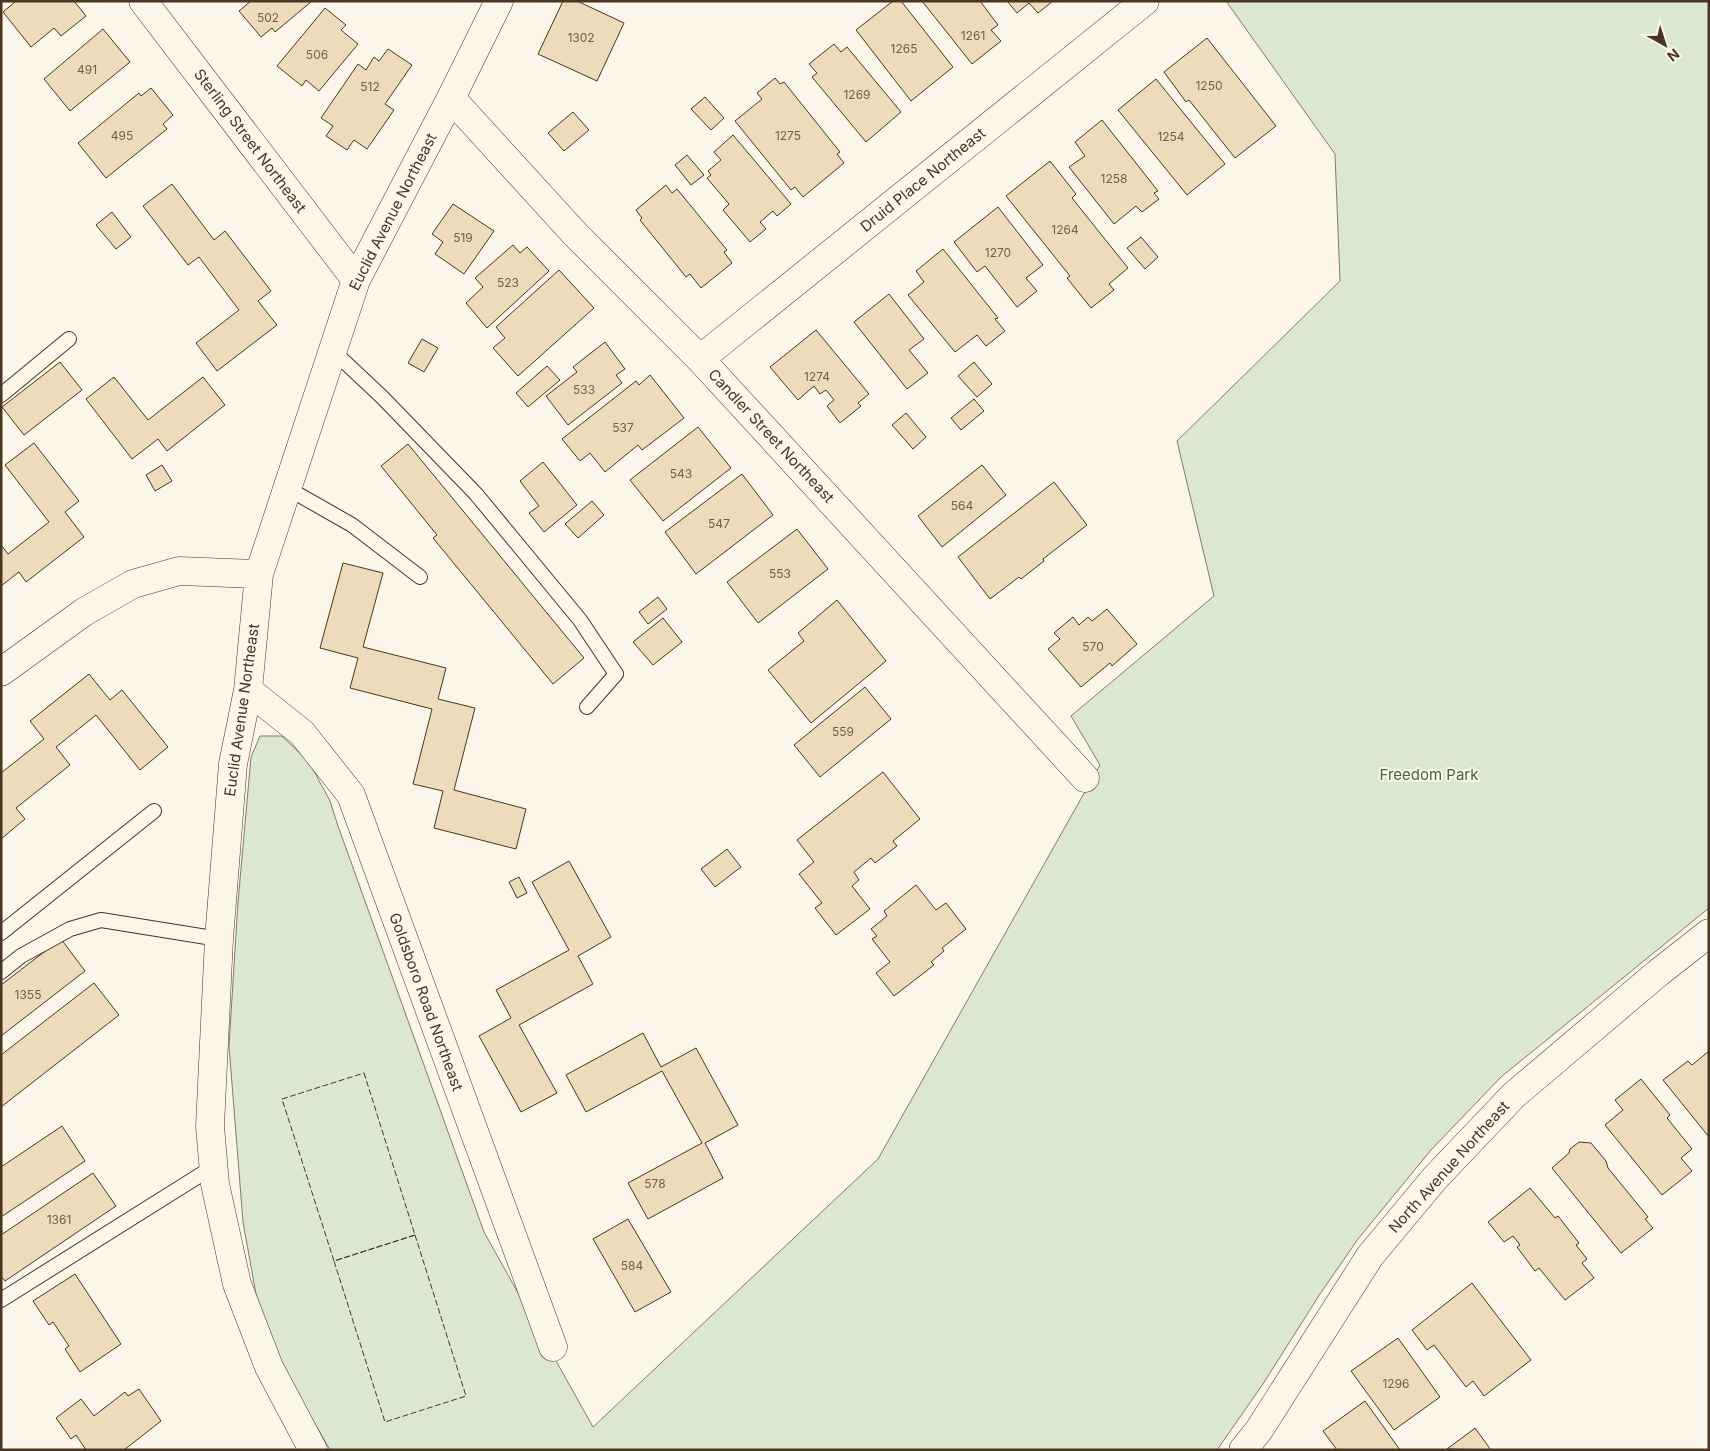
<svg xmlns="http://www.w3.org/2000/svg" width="1710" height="1451" viewBox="0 0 1710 1451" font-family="Inter,sans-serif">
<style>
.green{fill:#dce7d0;stroke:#887966}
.building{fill:#ecdcbc;stroke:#4a3520}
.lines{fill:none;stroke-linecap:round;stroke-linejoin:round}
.lane-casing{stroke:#4a3520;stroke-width:16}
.street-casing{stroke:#4a3520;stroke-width:29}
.lane{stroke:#fbf6e9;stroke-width:14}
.street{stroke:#fbf6e9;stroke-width:28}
.fence{stroke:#4a3520;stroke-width:1;stroke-dasharray:6 2.5;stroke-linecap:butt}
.labels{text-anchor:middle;stroke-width:4;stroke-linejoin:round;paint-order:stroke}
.number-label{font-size:12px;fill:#725f47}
.street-label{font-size:15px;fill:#4a3520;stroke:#fbf6e9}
.park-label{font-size:15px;fill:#436837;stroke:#fbf6e9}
</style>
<rect width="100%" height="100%" fill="#fbf6e9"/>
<path class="green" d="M1226,1H1709V908L1501,1077L1431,1150L1358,1239L1320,1294L1263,1384L1217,1450H330L263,1333L243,1222L229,1046L238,902L251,757L260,736H282L309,762L330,801L338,826L484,1232L593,1427L878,1159L1100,765L1071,716L1214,596L1177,441L1340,281L1335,154Z"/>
<path class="building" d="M16,1H74L86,16L61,36L54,28L31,47L3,12Z
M251,1H312L275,32L272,28L261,37L239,11Z
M563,1H577L624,23L597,81L538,54Z
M893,1H901L953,67L911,101L856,30Z
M922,1H980L998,25L991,30L1001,41L972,64Z
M1007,1H1053L1038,13L1029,3L1017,13Z
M325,8L346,25L341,30L358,44L319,91L306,80L302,86L277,66Z
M103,29L130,62L70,111L44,79Z
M1207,38L1276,126L1235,158L1189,100L1186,102L1164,72Z
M834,44L841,52L847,47L901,112L866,142L812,77L817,73L809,64Z
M388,49L412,65L385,104L394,110L367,149L354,140L347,150L326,136L333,126L321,118L358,64L366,70L374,57L379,61Z
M775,78L780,84L784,82L840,152L837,154L844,163L803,197L795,187L791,190L735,121L762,99L757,93Z
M1156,79L1225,164L1187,195L1118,110Z
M151,88L173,115L163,124L167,129L106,178L78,143L139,93L141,96Z
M705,97L724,118L711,130L691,109Z
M573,112L589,130L564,151L548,133Z
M1102,120L1158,191L1154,193L1159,199L1142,212L1136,206L1114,224L1069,167L1085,156L1075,142Z
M733,135L791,204L777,216L773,211L760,222L766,229L750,242L723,210L729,204L707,178L711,175L708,171L721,160L714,152Z
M687,155L704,175L691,185L675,165Z
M1050,161L1076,194L1072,198L1128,268L1109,284L1114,290L1091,308L1067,278L1070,276L1006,196Z
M172,184L214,240L225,231L271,291L258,301L277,325L217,371L196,343L239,310L199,257L188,265L143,206Z
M666,185L672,193L677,189L727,250L724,252L732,263L701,288L690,274L686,277L640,220L642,218L636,210Z
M453,204L494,231L464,274L435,254L443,242L432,234Z
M998,207L1043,265L1026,278L1037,291L1017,307L985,266L977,272L954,242Z
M112,212L131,237L116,249L96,225Z
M1141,237L1158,257L1145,269L1127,248Z
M513,245L520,253L527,247L549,271L487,328L466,303L483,287L475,278Z
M943,249L998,318L995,319L1005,331L986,346L977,335L955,352L908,295L924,282L916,271Z
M559,270L594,308L518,376L493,348L505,338L496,327Z
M889,294L924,339L909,350L928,373L907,389L854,322Z
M816,330L869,394L858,403L861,406L840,423L827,406L834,400L826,390L820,394L814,386L798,400L770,367Z
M422,339L438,348L424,372L408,363Z
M605,342L625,369L616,375L622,383L568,425L546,396L577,372L573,367Z
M60,362L82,390L24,435L2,407Z
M974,362L992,384L977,397L958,376Z
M547,366L560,380L528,407L516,393Z
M650,375L684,418L642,450L638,445L605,472L590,453L580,461L562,439L636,381L639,385Z
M114,377L148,420L203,377L225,405L167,451L158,439L132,459L86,399Z
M974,399L984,411L961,430L951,418Z
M906,413L926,437L913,449L892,425Z
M698,427L731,468L663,521L630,480Z
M34,443L79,501L65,512L84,537L26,582L19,572L1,586V545L8,554L49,522L5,465Z
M408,444L584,658L553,684L433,538L437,535L381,466Z
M543,462L577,505L544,532L529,513L539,506L520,481Z
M162,465L172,481L155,491L146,475Z
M982,465L1006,495L942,547L918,516Z
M742,474L773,515L696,574L665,532Z
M1054,482L1087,525L1043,559L1044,561L1021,579L1019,577L990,599L958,557Z
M592,501L604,515L578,538L565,524Z
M797,529L828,569L758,623L727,582Z
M343,563L383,573L363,647L446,668L438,699L475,708L454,790L526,809L516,849L434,828L443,791L413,784L432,709L350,688L358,658L320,648Z
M658,597L667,609L648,624L639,612Z
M837,600L886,661L811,723L768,670L804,641L798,633Z
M1107,609L1137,644L1112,666L1110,663L1081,687L1048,649L1060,639L1054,633L1073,617L1079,625L1088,617L1092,621Z
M663,618L682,642L653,665L633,642Z
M89,674L110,700L122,690L168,747L140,770L96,715L56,747L70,765L16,808L25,819L1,839V773L44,739L30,721Z
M865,687L891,719L820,777L794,745Z
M883,772L920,819L893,841L897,846L875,863L871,858L854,872L859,880L852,886L870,909L836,935L815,908L822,903L799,874L814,862L797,840Z
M727,849L741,867L715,887L701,869Z
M569,861L611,937L578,956L593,984L519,1025L557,1093L521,1112L479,1036L511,1018L496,990L569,950L532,882Z
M519,877L527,893L517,898L509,882Z
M916,885L936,910L946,903L966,929L942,948L944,951L931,962L934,965L894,996L876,973L890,962L872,939L877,936L871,929L887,916L884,911Z
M61,939L85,971L1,1036V985Z
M94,983L119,1015L1,1107V1055Z
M643,1033L661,1067L696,1048L738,1125L705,1143L723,1178L648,1219L628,1183L702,1143L662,1071L586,1112L566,1075Z
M1709,1051V1137L1663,1080L1688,1061L1692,1065Z
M1641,1079L1670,1115L1667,1118L1692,1149L1681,1158L1692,1171L1662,1195L1605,1125L1623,1110L1615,1100Z
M62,1126L85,1161L1,1217V1167Z
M1579,1142L1591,1143L1606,1161L1608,1168L1648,1217L1645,1219L1653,1228L1621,1253L1552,1168L1569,1153L1570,1149Z
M93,1173L116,1206L5,1281L1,1276V1235Z
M1530,1188L1555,1218L1558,1216L1579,1243L1576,1245L1587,1259L1582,1263L1594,1278L1565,1300L1539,1268L1535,1271L1517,1247L1520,1245L1513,1236L1504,1242L1488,1222Z
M628,1219L671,1292L635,1312L593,1239Z
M75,1274L121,1344L80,1372L65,1349L69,1346L53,1322L49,1325L33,1301Z
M1472,1283L1531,1360L1484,1396L1473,1381L1466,1387L1434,1345L1427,1350L1412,1330Z
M1398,1338L1440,1397L1394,1430L1351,1371Z
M139,1389L161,1421L124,1450H86L76,1435L71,1439L56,1418L81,1399L94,1416L125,1392L128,1396Z
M1365,1401L1400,1450H1337L1323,1431Z
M1475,1428L1491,1450L1447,1449L1474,1429Z"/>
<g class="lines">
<g class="lane-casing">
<path id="lane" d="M333,351L382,397L476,494L580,620L616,674L587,707
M1,395L69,339
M287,488L352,525L420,577
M1,933L154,811
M1,972L21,956L70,929L101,920L219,939
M1,1300L213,1167"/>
</g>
<g class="street-casing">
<path id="street" d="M143,1L356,280
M451,98L576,235L700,359L1085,778
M700,359L1145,1
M1,672L84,612L133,584L179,571L259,574
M248,690L302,733L351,795L553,1347
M313,1450L269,1367L237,1284L215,1184L210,1126L219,939L233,764L248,690L259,574L356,280L451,98L499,1
M1243,1450L1259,1430L1370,1256L1435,1178L1514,1095L1658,973L1709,933"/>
</g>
<use href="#lane" class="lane"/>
<use href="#street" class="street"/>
<path class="fence" d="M364,1073L415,1235L334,1261L282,1099Z
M415,1235L466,1396L385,1422L334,1261Z"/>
</g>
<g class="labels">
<g class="number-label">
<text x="268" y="22">502</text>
<text x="973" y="40">1261</text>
<text x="581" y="42">1302</text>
<text x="904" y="53">1265</text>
<text x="317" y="59">506</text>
<text x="87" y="74">491</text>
<text x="1209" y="90">1250</text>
<text x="370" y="91">512</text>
<text x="857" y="99">1269</text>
<text x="122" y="140">495</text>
<text x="788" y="140">1275</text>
<text x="1171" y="141">1254</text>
<text x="1114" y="183">1258</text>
<text x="1065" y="234">1264</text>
<text x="463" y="242">519</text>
<text x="998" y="257">1270</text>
<text x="508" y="287">523</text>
<text x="817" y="381">1274</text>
<text x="584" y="394">533</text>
<text x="623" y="432">537</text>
<text x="681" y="478">543</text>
<text x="962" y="510">564</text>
<text x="719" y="528">547</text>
<text x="780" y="578">553</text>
<text x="1093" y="651">570</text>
<text x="843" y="736">559</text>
<text x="28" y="999">1355</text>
<text x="655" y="1188">578</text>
<text x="59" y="1224">1361</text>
<text x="632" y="1270">584</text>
<text x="1396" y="1388">1296</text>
</g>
<g class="street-label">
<text transform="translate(250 141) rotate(53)" y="5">Sterling Street Northeast</text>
<text transform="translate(923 180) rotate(-39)" y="5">Druid Place Northeast</text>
<text transform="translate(393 212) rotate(-63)" y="5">Euclid Avenue Northeast</text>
<text transform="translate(771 436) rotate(47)" y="5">Candler Street Northeast</text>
<text transform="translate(242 710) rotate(-82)" y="5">Euclid Avenue Northeast</text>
<text transform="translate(426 1002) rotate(70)" y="5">Goldsboro Road Northeast</text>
<text transform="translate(1449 1167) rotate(-48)" y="5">North Avenue Northeast</text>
</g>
<g class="park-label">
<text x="1429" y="780">Freedom Park</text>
</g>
</g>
<rect width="1710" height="1451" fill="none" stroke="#4a3520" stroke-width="5"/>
<g transform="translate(1665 45) rotate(141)" stroke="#fbf6e9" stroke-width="4" paint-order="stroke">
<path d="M0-4L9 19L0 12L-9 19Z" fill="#4a3520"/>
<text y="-8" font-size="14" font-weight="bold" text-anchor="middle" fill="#4a3520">N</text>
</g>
</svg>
